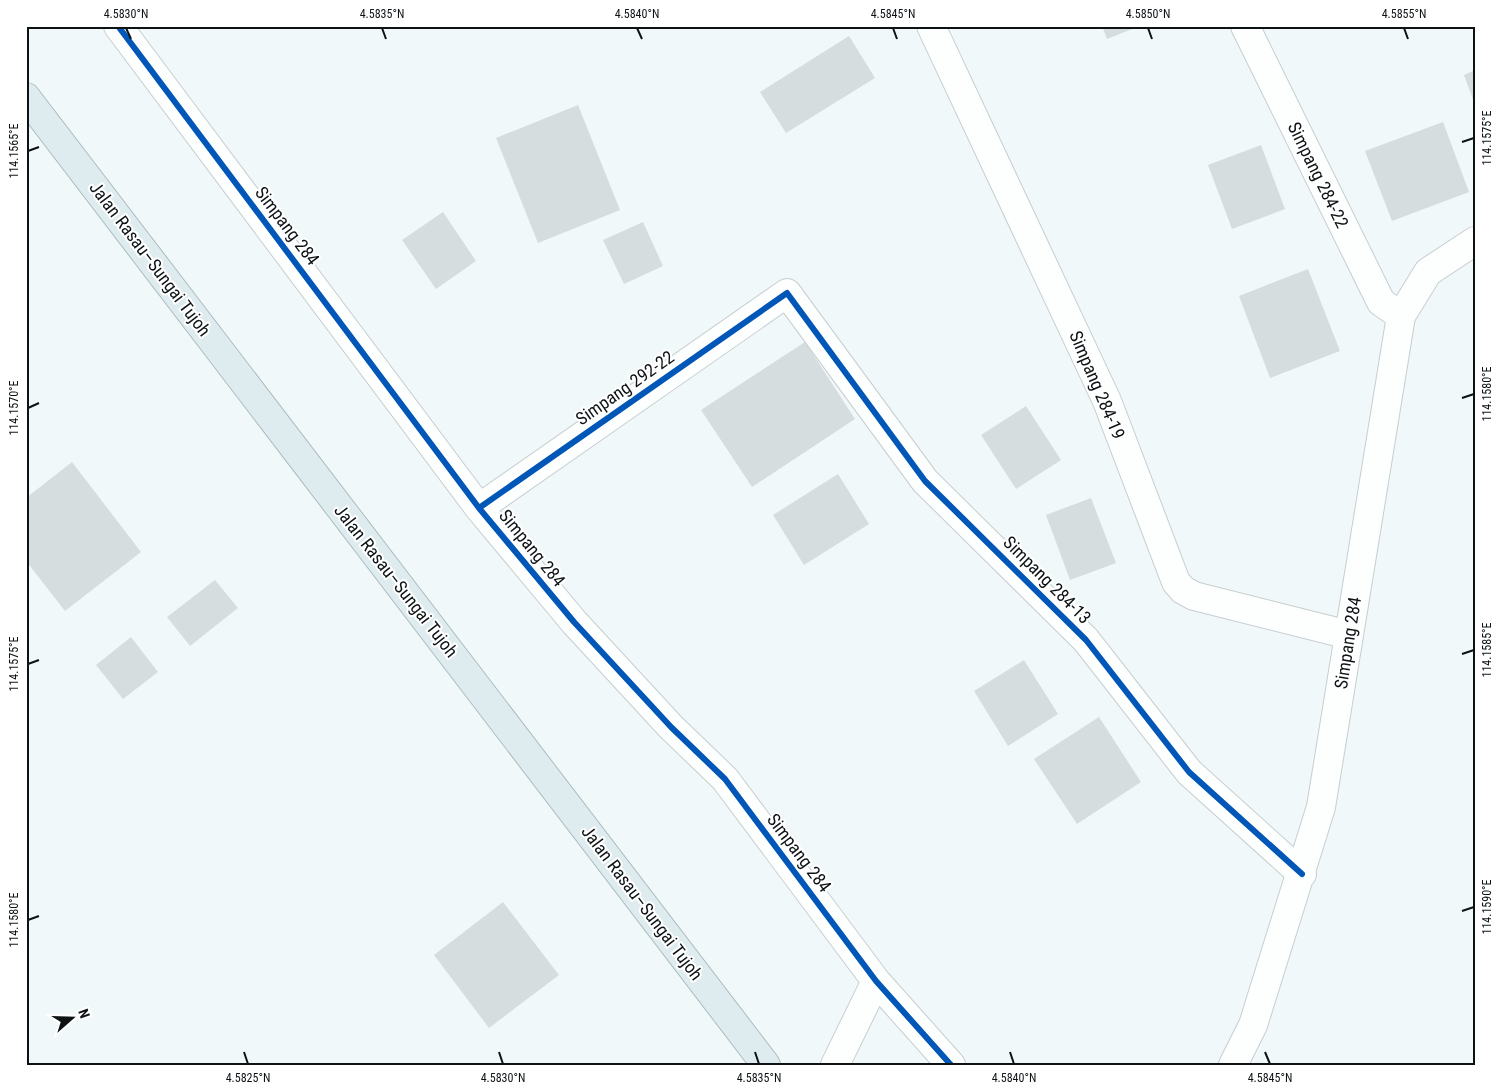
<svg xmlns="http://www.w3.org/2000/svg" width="1501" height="1091" viewBox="0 0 1501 1091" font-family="'Roboto Condensed',sans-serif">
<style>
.building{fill:#d6dddf}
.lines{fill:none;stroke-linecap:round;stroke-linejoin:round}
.street-casing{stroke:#c7ced0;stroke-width:30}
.highway-casing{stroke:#abbcbf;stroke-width:30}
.street{stroke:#fdfefe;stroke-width:28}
.highway{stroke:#dfecef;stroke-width:28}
.cycleway-casing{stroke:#fff;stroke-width:9}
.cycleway{stroke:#0057b8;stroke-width:6}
.ticks{fill:none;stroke:#0d1315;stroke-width:2}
.labels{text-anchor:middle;stroke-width:4;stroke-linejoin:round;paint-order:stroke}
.street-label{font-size:18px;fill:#0d1315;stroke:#fff}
.neatline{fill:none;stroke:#0d1315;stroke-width:2}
.ticks-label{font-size:12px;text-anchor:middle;fill:#0d1315}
</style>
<rect width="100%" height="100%" fill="#f0f8fa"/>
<path class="building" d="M1102,26H1140L1107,39Z
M849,36L875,78L786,133L760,92Z
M1475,70V105L1464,75Z
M578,105L620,210L538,243L496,138Z
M1443,122L1469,192L1392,221L1365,151Z
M1261,145L1285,209L1232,229L1208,165Z
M443,212L476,261L436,289L402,240Z
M643,222L663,266L624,284L603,240Z
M1308,269L1340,351L1270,378L1239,296Z
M805,342L855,419L752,487L701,410Z
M1026,406L1061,460L1016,489L981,435Z
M72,462L141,552L65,611L26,561V498Z
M838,474L869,524L804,565L773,515Z
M1091,498L1116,563L1070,580L1046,515Z
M215,580L238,608L190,646L167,617Z
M131,637L158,672L123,699L96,665Z
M1024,660L1058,714L1008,746L974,691Z
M1099,717L1141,782L1077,824L1034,759Z
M503,902L559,975L489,1028L434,955Z"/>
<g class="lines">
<g class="street-casing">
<path id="street" d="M118,26L479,508L574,622L671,727L725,779L876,981L951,1065
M931,26L1107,401L1176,582L1183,590L1194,596L1349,635
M1245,26L1381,302L1401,316
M479,508L787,293L925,481L1086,640L1189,772L1302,874
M835,1065L876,981
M1233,1065L1253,1025L1321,807L1401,316L1428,272L1475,241"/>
</g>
<g class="highway-casing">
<path id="highway" d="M26,97L766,1065"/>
</g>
<use href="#street" class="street"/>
<use href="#highway" class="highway"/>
<g class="cycleway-casing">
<path id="cycleway" d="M118,26L479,508L574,622L671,727L725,779L876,981L951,1065
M479,508L787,293L925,481L1086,640L1189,772L1302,874"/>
</g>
<use href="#cycleway" class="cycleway"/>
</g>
<path class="ticks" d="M126,28L131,39M382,28L386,39M637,28L642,39M893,28L897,39M1148,28L1152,39M1404,28L1408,39M1462,142L1474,138M28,151L39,147M1462,398L1474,394M28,408L39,403M1462,654L1474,650M28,664L39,660M1462,911L1474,907M28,920L39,916M244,1052L248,1064M499,1052L503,1064M755,1052L759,1064M1010,1052L1014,1064M1265,1052L1270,1064"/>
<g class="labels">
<g class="street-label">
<text transform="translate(1318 175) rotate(64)" y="6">Simpang 284-22</text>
<text transform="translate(287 226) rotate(53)" y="6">Simpang 284</text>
<text transform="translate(150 259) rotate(53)" y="6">Jalan Rasau–Sungai Tujoh</text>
<text transform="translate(1097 385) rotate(67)" y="6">Simpang 284-19</text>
<text transform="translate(625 388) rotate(-35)" y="6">Simpang 292-22</text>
<text transform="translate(532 548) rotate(51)" y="6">Simpang 284</text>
<text transform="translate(1047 580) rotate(45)" y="6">Simpang 284-13</text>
<text transform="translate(396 581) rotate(52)" y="6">Jalan Rasau–Sungai Tujoh</text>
<text transform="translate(1348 643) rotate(-81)" y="6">Simpang 284</text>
<text transform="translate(799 853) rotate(53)" y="6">Simpang 284</text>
<text transform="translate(642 903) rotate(53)" y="6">Jalan Rasau–Sungai Tujoh</text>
</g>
</g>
<rect width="1501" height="1091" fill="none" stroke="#ffffff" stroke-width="55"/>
<g transform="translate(72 1018) rotate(70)" stroke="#ffffff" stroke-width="4" paint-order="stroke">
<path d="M0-4L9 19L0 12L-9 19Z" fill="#0d1315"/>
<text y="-8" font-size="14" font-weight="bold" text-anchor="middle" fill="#0d1315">N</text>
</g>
<rect x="28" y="28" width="1446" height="1036" class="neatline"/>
<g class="ticks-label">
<text x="126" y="18">4.5830°N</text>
<text x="382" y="18">4.5835°N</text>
<text x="637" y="18">4.5840°N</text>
<text x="893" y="18">4.5845°N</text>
<text x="1148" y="18">4.5850°N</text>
<text x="1404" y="18">4.5855°N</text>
<text transform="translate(1487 138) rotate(-90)" y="4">114.1575°E</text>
<text transform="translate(14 151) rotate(-90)" y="4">114.1565°E</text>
<text transform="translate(1487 394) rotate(-90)" y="4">114.1580°E</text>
<text transform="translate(14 408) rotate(-90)" y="4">114.1570°E</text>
<text transform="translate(1487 650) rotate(-90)" y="4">114.1585°E</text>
<text transform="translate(14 664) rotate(-90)" y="4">114.1575°E</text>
<text transform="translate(1487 907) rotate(-90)" y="4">114.1590°E</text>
<text transform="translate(14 920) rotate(-90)" y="4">114.1580°E</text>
<text x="248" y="1082">4.5825°N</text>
<text x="503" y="1082">4.5830°N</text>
<text x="759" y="1082">4.5835°N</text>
<text x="1014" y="1082">4.5840°N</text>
<text x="1270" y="1082">4.5845°N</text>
</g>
</svg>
